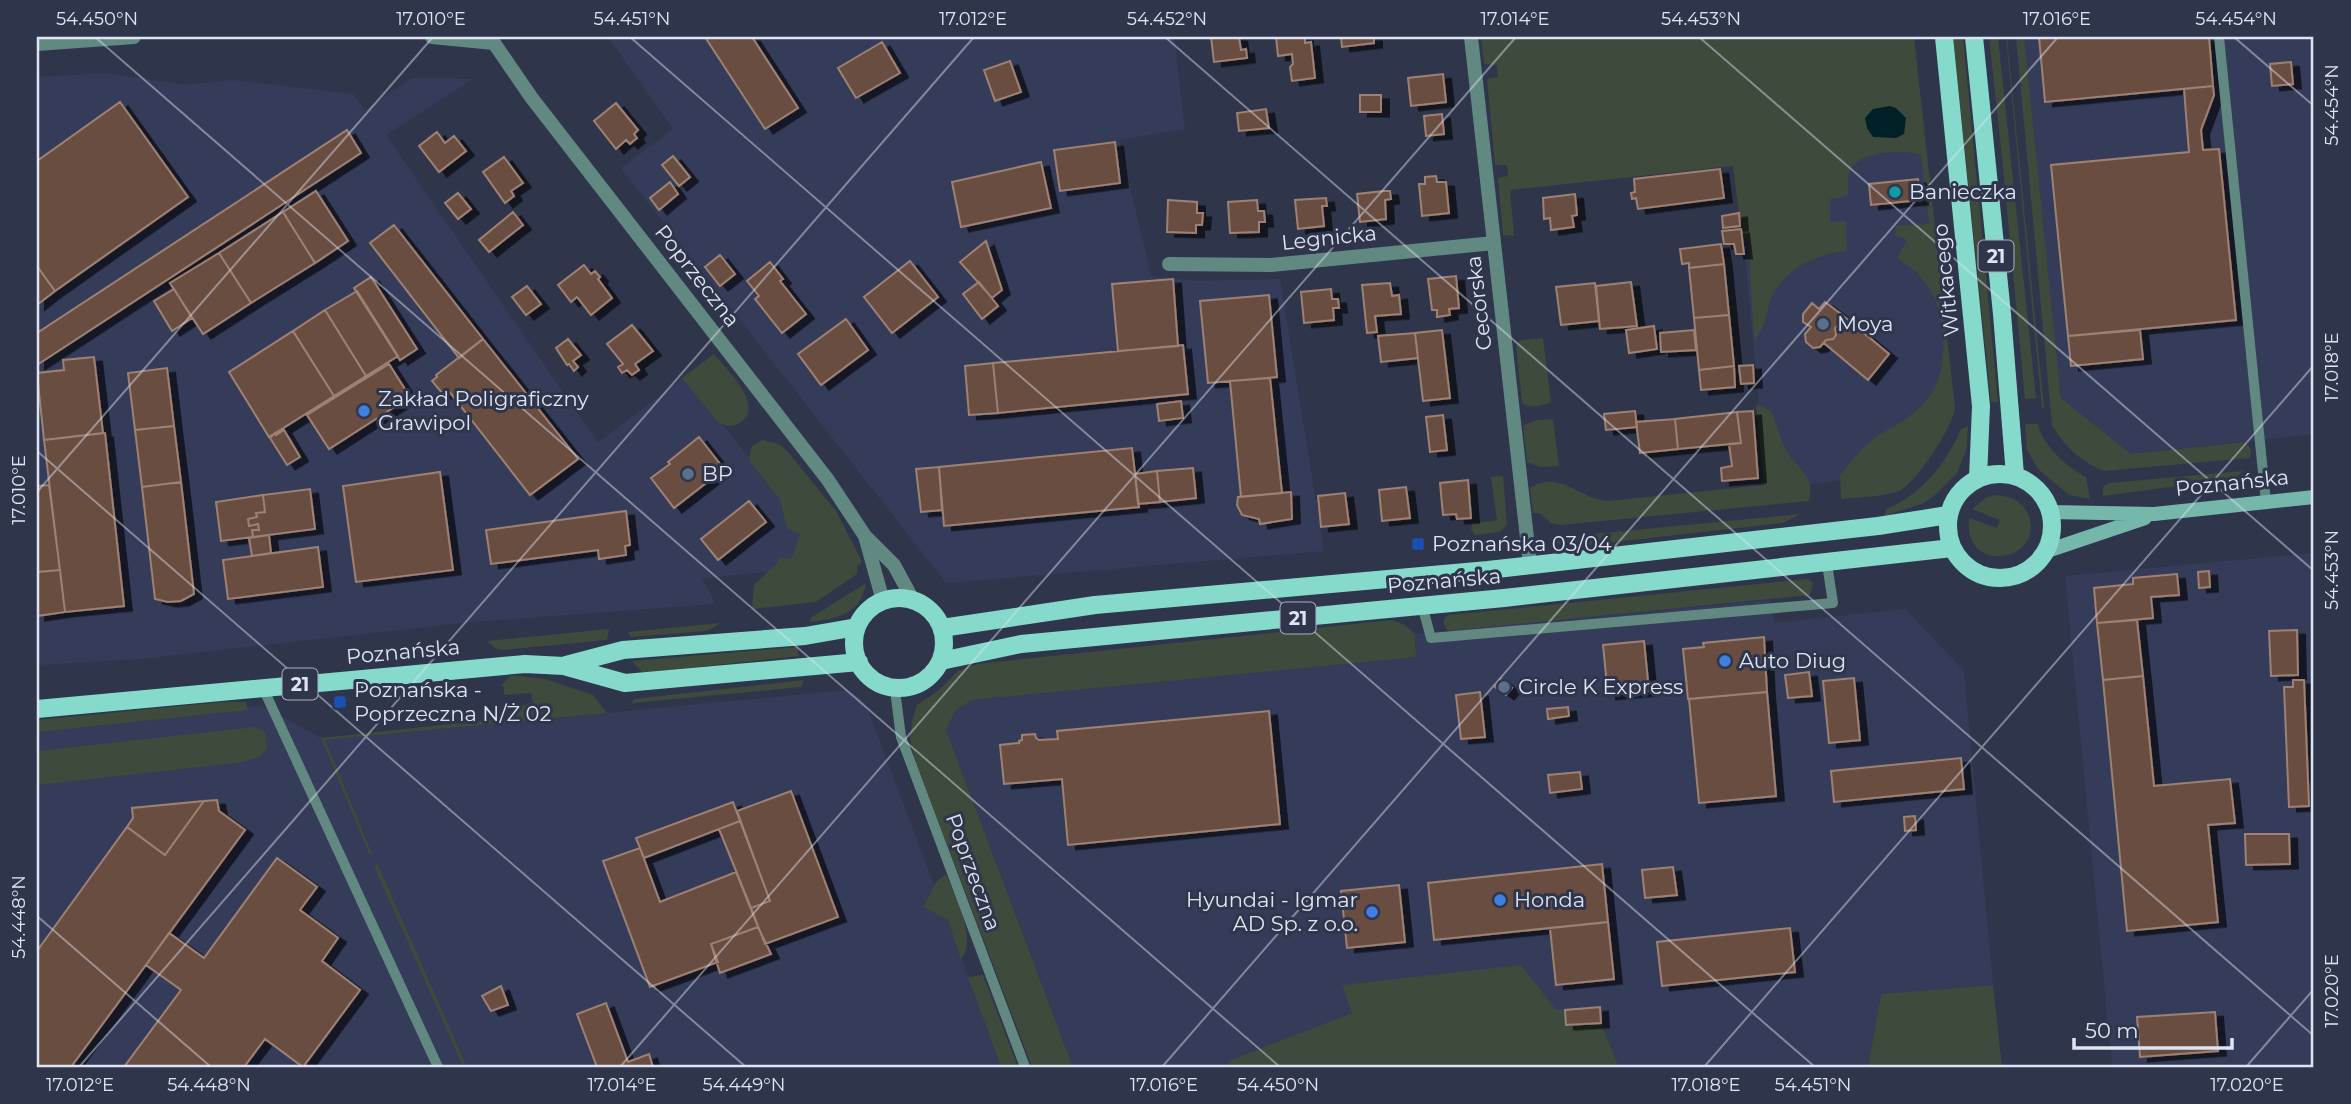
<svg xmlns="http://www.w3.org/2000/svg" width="2351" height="1104" viewBox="0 0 2351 1104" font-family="Montserrat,sans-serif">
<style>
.built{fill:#343c59}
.green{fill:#3d4a3c}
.water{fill:#002127}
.building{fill:#694e41;stroke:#9e8173;stroke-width:2;filter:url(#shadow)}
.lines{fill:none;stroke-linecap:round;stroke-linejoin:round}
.lane{stroke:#618981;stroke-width:10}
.street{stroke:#618981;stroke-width:14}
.secondary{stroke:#76b7ab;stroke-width:14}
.primary{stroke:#85dacb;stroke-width:18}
.ticks{fill:none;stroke:#dfe4f3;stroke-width:2;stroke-opacity:0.45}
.culture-dot{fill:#0f9aa8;stroke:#2f364c;stroke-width:2.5}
.service-dot{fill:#5c6f8a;stroke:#2f364c;stroke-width:2.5}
.shop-dot{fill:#3f7fe0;stroke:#2f364c;stroke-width:2.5}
.transit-dot{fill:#1a4fb4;stroke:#2f364c;stroke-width:2.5}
.labels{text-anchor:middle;stroke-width:6;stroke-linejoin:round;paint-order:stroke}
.shield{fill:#2f364c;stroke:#aab0c1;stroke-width:2}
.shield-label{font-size:19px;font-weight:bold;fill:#dfe4f3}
.poi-label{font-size:21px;fill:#dfe4f3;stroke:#2f364c;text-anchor:start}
.street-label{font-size:21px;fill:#dfe4f3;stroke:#2f364c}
.neatline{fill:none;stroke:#dfe4f3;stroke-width:2.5}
.ticks-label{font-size:18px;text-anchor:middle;fill:#dfe4f3}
</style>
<defs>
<filter id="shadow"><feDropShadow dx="8" dy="4.5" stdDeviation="0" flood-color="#0009"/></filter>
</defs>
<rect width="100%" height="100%" fill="#2f364c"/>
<path class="built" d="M608,37H1174L1185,129L1119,140L1151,276L1196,281L1280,279L1324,551L946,583L621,168L673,129Z
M2023,37H2314V434L2131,454L2061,398Z
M105,73L185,85L232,80L353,94L365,110L412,78L473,79L386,135L598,443L685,376L811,537L799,569L702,578L715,604L472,622L140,659L37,665V77Z
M1925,144L1952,408L1896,475L1767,488L1737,170Z
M2314,553V1067H2112L2065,576Z
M1769,600L1775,623L1905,609L1964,671L1993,985L1881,994L1868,1067H1619L1601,1023L1566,1025L1556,1010L1343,985L1352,1013L1228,1061L1230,1067H1073L946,730L954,711L972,700L1416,656L1415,634Z
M848,690L865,702L934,885L923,907L948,920L1001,1067H467L375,866L463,1067H37V721L262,706L321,738L369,854L372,852L324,740Z"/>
<path class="green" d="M1481,37H1914L1955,408C1952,428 1917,481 1901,490C1887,497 1857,497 1841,499L1840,476C1849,463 1860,450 1872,440C1882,432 1894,427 1904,420C1942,394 1947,364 1941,322C1937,293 1921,272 1897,258L1907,240L1896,235V226L1929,224L1921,155C1902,149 1852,150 1848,177C1847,182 1849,188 1848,194L1843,197L1830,199V222L1844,221L1846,223L1847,251C1817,254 1786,267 1772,297C1764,316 1768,323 1754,341L1748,238L1742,239L1733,166L1510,190L1514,236L1503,235L1498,178L1508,176L1507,165H1495L1487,79L1498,77L1497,65L1484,64Z
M1953,37H1963L1998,402H1991Z
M1989,37H1998L2036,398L2025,399L2002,157Z
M2006,37H2007L2044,408H2042Z
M2016,37H2024L2061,398L2131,454L2245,442L2251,449L2250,458L2104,471C2081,462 2064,446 2052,425Z
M1543,338L1551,402C1542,406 1530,409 1522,403L1516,345L1521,340Z
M714,354C726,369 768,408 738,424C730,427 724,426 717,421L682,378Z
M1756,404L1771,411C1777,423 1779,436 1785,448C1796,470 1816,473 1809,501L1560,525L1551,523L1539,513H1533L1530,488C1558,469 1580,499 1608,501L1764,485Z
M1553,419L1559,466L1540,467L1527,462L1523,425L1537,420Z
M2025,424H2038C2042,445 2068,468 2086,477L2090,499L2069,495L2038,469L2027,450Z
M1968,426L1967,448L1957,473L1935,495L1924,503L1885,516L1886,509C1921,495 1946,464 1961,429Z
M762,440L779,444L788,452L836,511L861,560V563L857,566V574L816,602L752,609L754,585L777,563L780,557L791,559L800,534L787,528L780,500L751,463L749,458L752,446Z
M2243,471L2236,478L2103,496V487L2109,483Z
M1503,476L1507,524L1500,532L1475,535L1471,529L1472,524L1497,520L1491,477Z
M1996,495C2010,496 2022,501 2028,514C2047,560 1963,578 1969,518L1997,528L2000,520L1972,509L1987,497Z
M1801,514L1783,523L1571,547L1560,544L1551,538Z
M1808,579L1813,583L1810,595L1448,631L1444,625V619L1449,615Z
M866,583C862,613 836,620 809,622L812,617Z
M1392,620L1405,625L1415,634L1416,657L972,700L955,711L946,730L1073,1067H1032L915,760L910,739L912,721L917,705L939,690L958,671L977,664Z
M721,623L707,631L631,637L628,632Z
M609,629L607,640L503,650L495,648L487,641Z
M797,647L799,656L643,673L632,661Z
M511,675L545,679L593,695L607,713L325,740L372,853L369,854L321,738L508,718L520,706L533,702L531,693L504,695V687L501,686Z
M804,680L801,687L632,703L634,699Z
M222,702H246L248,710L37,732V720Z
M255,727L265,732L267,748L261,756L244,762L37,785V751Z
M378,865L467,1067H463L374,866Z
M946,874C955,897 978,937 961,959L948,920L923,907L936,882Z
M1521,965L1556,1010H1565L1566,1025L1601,1023L1619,1067H1230L1228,1061L1352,1013L1342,985Z
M983,975L1018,1067H1001L968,977Z
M1993,985L2002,1067H1868L1881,994Z"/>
<path class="water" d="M1890,106L1896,108L1906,118L1904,134L1896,138L1873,137L1867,128L1865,118L1873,109Z"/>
<path class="building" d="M705,37H752L798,108L765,129Z
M1211,37H1239L1241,50L1246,49L1247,58L1214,62Z
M1276,37H1305V43L1311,42L1315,78L1292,81L1290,67L1293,64L1292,54L1278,56Z
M1341,37H1374V43L1342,47Z
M2039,37H2209L2213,86L2045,102Z
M882,42L900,73L856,98L838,68Z
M1010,61L1021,92L995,101L984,70Z
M2291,62L2293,84L2272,86L2270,64Z
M1443,74L1446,102L1411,106L1408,78Z
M2213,86L2214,95L2201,130L2203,150L2219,149L2236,320L2068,336L2051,165L2189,152L2184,89Z
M1360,95H1381V112H1360Z
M120,102L188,197L55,291L37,266V161Z
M616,103L638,130L634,134L637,138L630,144L626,140L616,149L594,121Z
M1266,109L1269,128L1239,131L1237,113Z
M1442,114L1444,134L1426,136L1424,116Z
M347,130L361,153L37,365V333Z
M437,132L445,143L454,136L466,151L439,172L419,146Z
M1115,142L1120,183L1060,191L1054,150Z
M673,156L690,177L679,186L662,165Z
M504,157L523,183L511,191L514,196L505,203L483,172Z
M1041,162L1051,208L961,227L952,182Z
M1720,169L1724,198L1638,209L1636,198L1632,199L1631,193L1635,192L1634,179Z
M1436,176L1437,182H1446L1449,213L1422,216L1419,184H1425V177Z
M1918,179L1920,200L1871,205L1869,184Z
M670,182L678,194L659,210L650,198Z
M316,191L348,241L315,263L283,212Z
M1384,191H1390L1391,199L1385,200L1386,219L1360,222L1357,194Z
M458,193L471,209L458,219L445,203Z
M1575,194L1577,215L1572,216L1574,227L1551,230L1550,218L1544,219L1543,198Z
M1326,198L1327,206H1322L1324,226L1298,229L1295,200Z
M1168,200L1197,202V213H1203L1202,225H1196V233L1167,232Z
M1257,200L1258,211H1264L1265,222H1259V232L1230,233L1228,202Z
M283,212L315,263L251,303L219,253Z
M513,212L523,225L489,252L479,240Z
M1739,213L1740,226L1723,228L1722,216Z
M394,225L483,339L459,358L370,243Z
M1741,229L1744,254H1736L1734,244H1724L1722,231Z
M986,241L1002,290L992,298L960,262Z
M1721,244L1724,264L1689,268V263L1682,264L1680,249Z
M219,253L251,303L203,334L170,283Z
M720,255L735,274L720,286L705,267Z
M910,261L938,297L892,333L864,297Z
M770,262L783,279L780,281L806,314L782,333L755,299L759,296L747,281Z
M1724,264L1729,315L1694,318L1689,268Z
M584,265L591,274L595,271L600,277L598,279L612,298L591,315L577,297L571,302L558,285Z
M37,266L55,291L37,305Z
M1456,276L1459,308L1449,309L1450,315L1437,317V310H1432L1428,279Z
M371,277L417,349L400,360L354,288Z
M1173,279L1178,346L1118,351L1112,284Z
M979,282L998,306L982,319L963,294Z
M1631,282L1637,326L1600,329L1596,286Z
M1390,283L1392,296L1399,295L1401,314L1375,316L1377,332L1367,333L1362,285Z
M1595,283L1599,321L1561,325L1556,287Z
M527,286L541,304L526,315L512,297Z
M174,289L192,318L172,331L154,301Z
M1331,289L1332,299H1338L1339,308H1333L1334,320L1304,323L1301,292Z
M357,291L398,356L366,376L325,310Z
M1269,295L1277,377L1208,383L1200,301Z
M1825,302L1841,314L1842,321L1835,328L1836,335L1833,339L1826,340L1820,347L1813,348L1806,342L1805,334L1811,327L1803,322V314L1812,303L1819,309Z
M325,310L366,376L334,396L293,331Z
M1841,314L1889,354L1868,380L1824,343L1826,340L1833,339L1836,335L1835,328L1842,321Z
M1729,315L1734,366L1699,370L1694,318Z
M846,319L868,350L821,385L798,354Z
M632,325L653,351L635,364L639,370L632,375L627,370L622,373L618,367L623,364L607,344Z
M1654,326L1657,349L1629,353L1626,330Z
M1442,330L1450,398L1423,401L1415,333Z
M1694,330L1696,350L1661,352L1660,333Z
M2140,330L2143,359L2071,366L2068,336Z
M293,331L334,396L269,437L229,372Z
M1415,333L1418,358L1381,362L1378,336Z
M483,339L578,459L530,495L448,390L443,394L432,381L437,377L436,375Z
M568,339L581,355L573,361L578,367L574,371L569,364L567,365L556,348Z
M1183,345L1188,394L998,413L993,363Z
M94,357L103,433L44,440L37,373L64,370L63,360Z
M993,363L998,413L969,415L965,366Z
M389,364L410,397L329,449L307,415Z
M1753,365L1754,383L1741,384L1739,366Z
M1734,366L1735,387L1701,390L1699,370Z
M167,368L174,426L135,430L128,373Z
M1270,378L1282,493L1241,497L1230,381Z
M1181,401L1183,418L1159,421L1157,404Z
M1635,411L1637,427L1606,430L1604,414Z
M1753,411L1758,478L1722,481L1721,468L1732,466L1729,444L1741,443L1737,412Z
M1737,412L1741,443L1678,449L1675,419Z
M1443,415L1447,450L1430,452L1426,417Z
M1675,419L1678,449L1640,453L1636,422Z
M174,426L181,482L142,487L135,430Z
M284,430L300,457L287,465L270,438L275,433L276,435Z
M105,433L124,606L65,612L44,440Z
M699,437L724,469L674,508L651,478L670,464L668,462Z
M1132,448L1139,507L944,526L939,467Z
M939,467L942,510L921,512L916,469Z
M1193,468L1196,498L1160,502L1157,471Z
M1157,471L1160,502L1138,504L1135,474Z
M440,472L453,570L356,582L343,486Z
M1468,480L1471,518L1457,519L1456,514L1443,515L1440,483Z
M181,482L194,594L181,601L168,602L155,599L142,487Z
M49,485L60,570L37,572V486Z
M1406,487L1410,518L1382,521L1379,490Z
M310,489L315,529L253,537L252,530H259L258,524L249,526L248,519L257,517L256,513L265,512L263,495Z
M1291,492L1292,519L1260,524L1259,519L1242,515L1237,505L1238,497Z
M1345,493L1349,524L1321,527L1318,496Z
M263,495L265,512L256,513L257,517L248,519L249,526L258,524L259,530H252L253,537L221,541L216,502Z
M749,501L766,522L718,560L701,539Z
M626,511L630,545L625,546L626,555L599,559L598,550L491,564L486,530Z
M269,535L271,553L252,556L249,538Z
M318,547L323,587L228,599L223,560Z
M60,570L65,612L37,616V572Z
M2209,571L2210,587L2199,588L2198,572Z
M2177,574L2179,595L2151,597L2153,618L2097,623L2094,588L2133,584V578Z
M2137,620L2143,676L2103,680L2097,623Z
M2297,630L2298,675L2271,676L2269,631Z
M1764,637L1767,692L1688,699L1683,649L1704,647L1703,643Z
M1644,641L1649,691L1608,695L1603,645Z
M1809,672L1812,696L1788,698L1785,675Z
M2143,676L2154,786L2230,779L2235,823L2208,825L2218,922L2127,931L2103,680Z
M1854,678L1860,740L1829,743L1823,681Z
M1501,679L1512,688L1506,695L1495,687Z
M2293,680H2304L2309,806L2289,807L2284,687H2293Z
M1480,692L1485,737L1461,739L1456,695Z
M1767,692L1776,796L1699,803L1689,699Z
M1568,707L1569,716L1548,719L1547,709Z
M1269,711L1280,824L1068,845L1062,779L1004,784L1000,745L1019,743V741L1022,740V735L1035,734L1036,738L1039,740L1058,739L1057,731Z
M1961,758L1964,789L1834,802L1831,771Z
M1580,772L1582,789L1550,793L1548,775Z
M791,791L838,917L765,944L751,908L770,901L737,811Z
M217,800L219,811L245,830L71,1067H37V951L127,827L165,855L204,801Z
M204,801L165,855L127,827L133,818L132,808Z
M733,802L740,821L644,858L636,838Z
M1915,816L1916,830L1905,831L1904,817Z
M740,821L770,901L751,908L719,829Z
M2245,834H2289L2290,864L2246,865Z
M640,848L660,902L736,872L758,927L711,944L718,962L650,987L603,861Z
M277,858L317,887L300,910L338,938L322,961L360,990L303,1067L265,1039L244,1067H124L181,990L146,965L169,933L204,958Z
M1602,864L1608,922L1434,940L1428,883Z
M1673,867L1677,895L1645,898L1642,870Z
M1399,885L1405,942L1347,948L1341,891Z
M1608,922L1614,979L1556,985L1550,928Z
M758,927L771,954L720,973L711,944Z
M1790,928L1795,972L1662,986L1657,942Z
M501,986L508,1005L491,1011L482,996Z
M606,1003L628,1062L649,1054L653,1067H597L577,1014Z
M1600,1007L1601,1023L1566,1025L1565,1010Z
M2215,1012L2218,1051L2140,1057L2137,1017Z"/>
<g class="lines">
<path class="lane" d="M2219,37L2266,502
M1422,605L1431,638L1833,603L1827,564
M263,688L438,1067
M897,688L896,698L901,737L1025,1067"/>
<path class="street" d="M432,37L494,43
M1471,37L1530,565
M494,43L531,97L828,480L865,536L894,565L913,600
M37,44L134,37
M1169,264L1271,265L1494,243
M865,536L883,601"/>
<path class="secondary" d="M2051,512L2154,514L2314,497
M2047,551L2145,518"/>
<path class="primary" d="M1944,37L1981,406L1978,478
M1974,37L2002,314L2015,475
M1948 526a52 52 0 1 1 104 0a52 52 0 1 1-104 0Z
M854 643a45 45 0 1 1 90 0a45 45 0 1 1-90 0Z
M942,628L1095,605L1488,570L1878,526L1948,515
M941,661L1021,644L1504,598L1952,548
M566,665L623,650L805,636L857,627
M37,709L525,664L564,666L625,683L859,662"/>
</g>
<path class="ticks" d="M95,37L1280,1067M630,37L1815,1067M1165,37L2314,1036M1699,37L2314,571M2234,37L2314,106M37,451L746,1067M37,492L433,37M37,916L211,1067M79,1067L974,37M620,1067L1516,37M1162,1067L2058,37M1704,1067L2314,365M2246,1067L2314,989"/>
<circle class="culture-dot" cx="1895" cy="192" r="7"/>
<g class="service-dot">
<circle cx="1823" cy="324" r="7"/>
<circle cx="688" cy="474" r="7"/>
<circle cx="1504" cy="687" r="7"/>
</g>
<g class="shop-dot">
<circle cx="364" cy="411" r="7"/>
<circle cx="1725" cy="661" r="7"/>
<circle cx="1500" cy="900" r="7"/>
<circle cx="1372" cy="912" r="7"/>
</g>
<g class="transit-dot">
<rect x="1411" y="537" width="14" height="14" rx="3.5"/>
<rect x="333" y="695" width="14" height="14" rx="3.5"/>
</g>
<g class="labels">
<g class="shield">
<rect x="1978.5" y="240.5" width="35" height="31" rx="5"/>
<rect x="1280.5" y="602.5" width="35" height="31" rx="5"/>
<rect x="282.5" y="668.5" width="35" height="31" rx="5"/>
</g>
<g class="shield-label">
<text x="1996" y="263">21</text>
<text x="1298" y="625">21</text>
<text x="300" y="691">21</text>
</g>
<g class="poi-label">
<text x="1909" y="199">Banieczka</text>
<text x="1837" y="331">Moya</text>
<text x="378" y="406">Zakład Poligraficzny<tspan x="378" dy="24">Grawipol</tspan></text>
<text x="702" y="481">BP</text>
<text x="1432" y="551">Poznańska 03/04</text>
<text x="1739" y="668">Auto Diug</text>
<text x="1518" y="694">Circle K Express</text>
<text x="354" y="697">Poznańska -<tspan x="354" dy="24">Poprzeczna N/Ż 02</tspan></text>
<text x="1358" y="907" text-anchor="end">Hyundai - Igmar<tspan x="1358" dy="24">AD Sp. z o.o.</tspan></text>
<text x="1514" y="907">Honda</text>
</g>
<g class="street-label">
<text transform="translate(1329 238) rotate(-6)" y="7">Legnicka</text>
<text transform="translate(697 276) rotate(52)" y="7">Poprzeczna</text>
<text transform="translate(1946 280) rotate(-96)" y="7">Witkacego</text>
<text transform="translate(1479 303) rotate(-97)" y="7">Cecorska</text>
<text transform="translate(2232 483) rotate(-6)" y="7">Poznańska</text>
<text transform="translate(1444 581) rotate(-5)" y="7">Poznańska</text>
<text transform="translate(403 652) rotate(-5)" y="7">Poznańska</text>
<text transform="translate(973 872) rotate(70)" y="7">Poprzeczna</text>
</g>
</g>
<rect width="2351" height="1104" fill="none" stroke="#2f364c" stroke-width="77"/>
<path d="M2074 1038v10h158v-10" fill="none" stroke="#dfe4f3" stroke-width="3.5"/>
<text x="2085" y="1038" font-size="21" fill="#dfe4f3" stroke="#2f364c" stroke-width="5" paint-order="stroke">50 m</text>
<rect x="38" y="38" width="2274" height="1028" class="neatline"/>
<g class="ticks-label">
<text x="97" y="25">54.450°N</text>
<text x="431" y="25">17.010°E</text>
<text x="632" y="25">54.451°N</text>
<text x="973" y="25">17.012°E</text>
<text x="1167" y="25">54.452°N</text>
<text x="1515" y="25">17.014°E</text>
<text x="1701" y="25">54.453°N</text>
<text x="2057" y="25">17.016°E</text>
<text x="2236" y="25">54.454°N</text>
<text transform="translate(2332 105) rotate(-90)" y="6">54.454°N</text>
<text transform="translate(2332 367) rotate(-90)" y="6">17.018°E</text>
<text transform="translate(19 490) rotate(-90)" y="6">17.010°E</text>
<text transform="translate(2332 570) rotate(-90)" y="6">54.453°N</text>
<text transform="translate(19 917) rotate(-90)" y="6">54.448°N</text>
<text transform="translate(2332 991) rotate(-90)" y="6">17.020°E</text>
<text x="80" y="1091">17.012°E</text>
<text x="209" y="1091">54.448°N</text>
<text x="622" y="1091">17.014°E</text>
<text x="744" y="1091">54.449°N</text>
<text x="1164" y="1091">17.016°E</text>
<text x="1278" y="1091">54.450°N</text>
<text x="1706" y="1091">17.018°E</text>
<text x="1813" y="1091">54.451°N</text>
<text x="2247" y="1091">17.020°E</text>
</g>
</svg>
